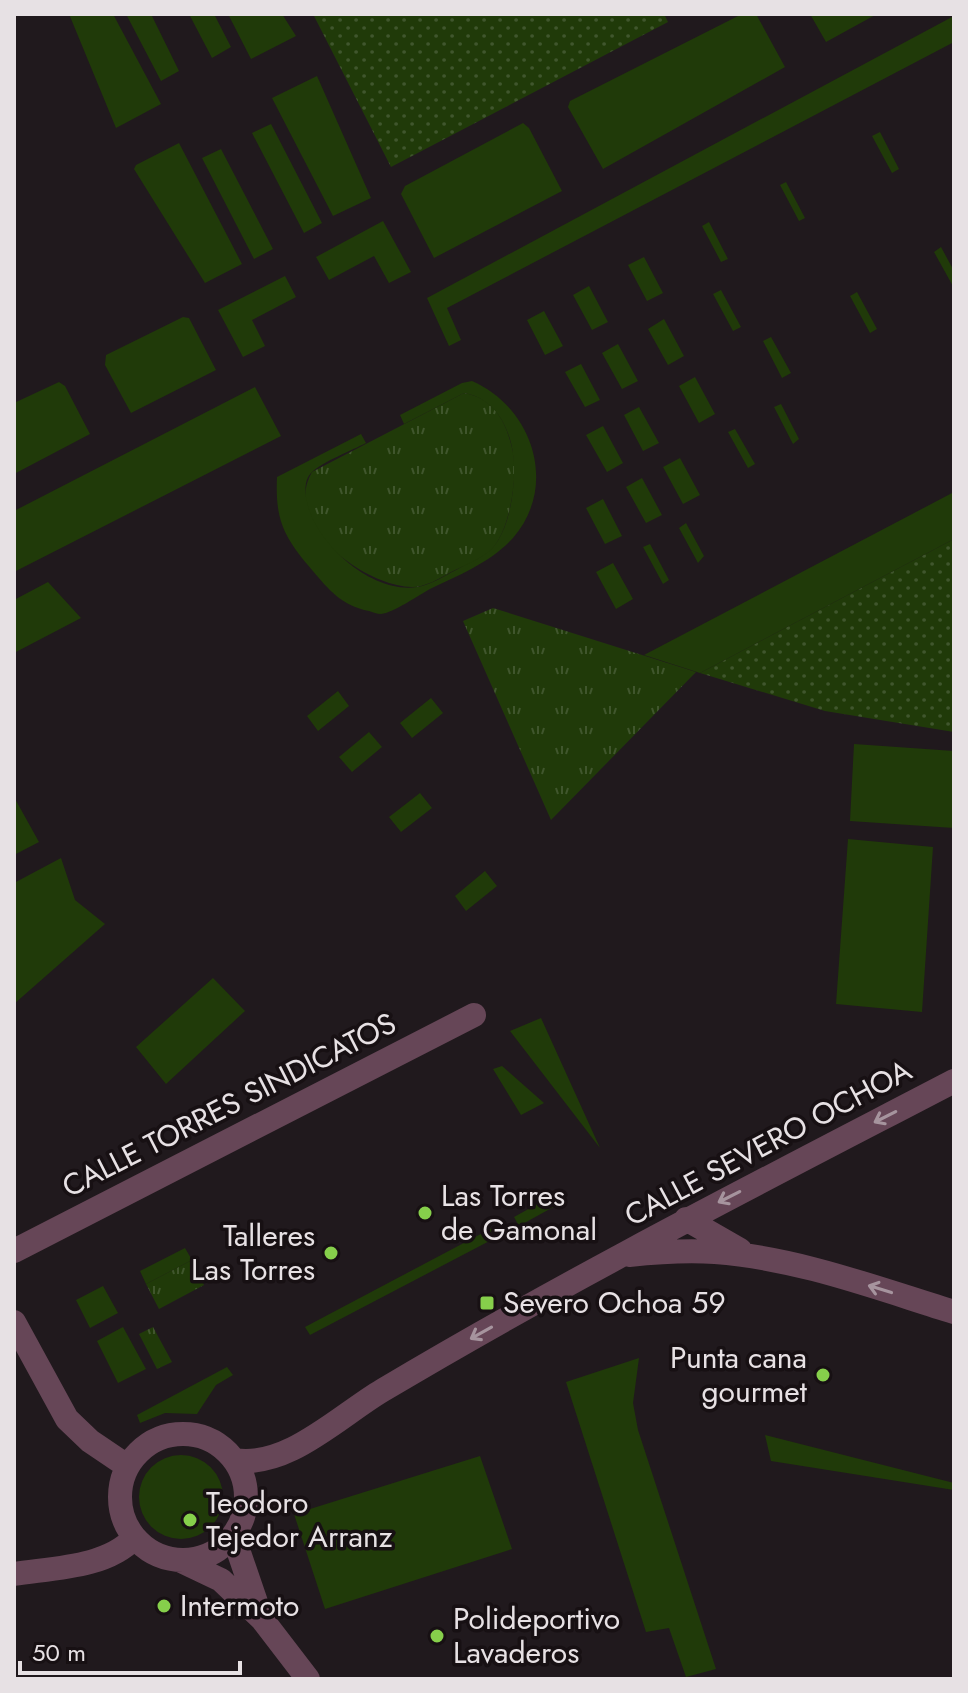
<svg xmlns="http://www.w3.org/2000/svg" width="968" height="1693" viewBox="0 0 968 1693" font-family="Jost,sans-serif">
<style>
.grass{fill:url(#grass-dots)}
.park{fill:url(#park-tufts)}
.garden{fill:#203a09}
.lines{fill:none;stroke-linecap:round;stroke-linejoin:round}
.minor{stroke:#664657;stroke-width:24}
.oneway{stroke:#a6949e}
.poi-dot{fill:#86cf4b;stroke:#171013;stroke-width:3}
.labels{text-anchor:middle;stroke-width:7;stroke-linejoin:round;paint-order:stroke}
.street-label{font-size:30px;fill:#e7e1e4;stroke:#171013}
.poi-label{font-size:30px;fill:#e7e1e4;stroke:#171013;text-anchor:start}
</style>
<defs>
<pattern id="grass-dots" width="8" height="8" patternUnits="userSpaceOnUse" patternTransform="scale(2)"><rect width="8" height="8" fill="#203a09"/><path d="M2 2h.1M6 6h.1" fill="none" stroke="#40562d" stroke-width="1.8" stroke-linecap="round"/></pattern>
<pattern id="park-tufts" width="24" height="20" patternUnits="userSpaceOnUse" patternTransform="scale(2)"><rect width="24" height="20" fill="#203a09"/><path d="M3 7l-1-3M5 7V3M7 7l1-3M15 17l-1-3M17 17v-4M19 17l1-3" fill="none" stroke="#40562d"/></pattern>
</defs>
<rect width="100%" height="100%" fill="#20191d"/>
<path class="grass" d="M313,14H664L668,22L391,167Z
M954,539V732L825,711L700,673Z"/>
<path class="park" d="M464,393C494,398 506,422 512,448C519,474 510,534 489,552C478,561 463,566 451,572C439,579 425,587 412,587C364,586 281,524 312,472Z
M493,608L696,672L551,820L463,621Z
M192,1260L204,1285L159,1309L146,1284Z
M153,1327L172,1362L157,1369L139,1334Z"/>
<path class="garden" d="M69,14H113L161,104L116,128Z
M126,14H151L179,71L161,81Z
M189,14H214L231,47L212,58Z
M228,14H282L296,36L251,59Z
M742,14H756L785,67L603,169L568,107L570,101Z
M810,14H877L826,42Z
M952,17L954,42L447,308L461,340L449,346L427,298Z
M317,76L371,198L333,216L272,98Z
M523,123L529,128L562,191L434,258L401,194L405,186Z
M271,124L322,223L304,233L252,133Z
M880,132L899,169L892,173L872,136Z
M179,143L242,264L205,283L134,169L136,165Z
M221,149L273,249L254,259L202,158Z
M786,182L805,218L799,221L780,185Z
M383,221L411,272L389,283L374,256L329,280L316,257Z
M709,222L728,259L721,262L702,226Z
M941,247L954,271V288L934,252Z
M644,257L663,293L647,301L628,265Z
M285,276L296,297L252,320L265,346L243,357L218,310Z
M589,286L608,322L592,330L573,295Z
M721,290L741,327L733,331L713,294Z
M857,292L877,329L870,333L850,296Z
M544,311L563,346L545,355L527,320Z
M183,317L189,318L216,370L131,413L105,365L106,355Z
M664,319L684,356L668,365L648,329Z
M771,337L791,373L782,378L763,341Z
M618,344L638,381L622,389L602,353Z
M581,364L600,400L585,407L565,372Z
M695,377L715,414L699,423L679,386Z
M472,381C532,407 559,485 513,538C491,562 459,575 430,589C419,595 393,613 381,614C377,614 373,612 369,611C342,606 329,590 312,570C284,537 275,521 277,477L361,434L366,443C351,451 324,461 312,472C303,480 305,496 308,506C319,546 373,594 417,587C431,585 444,576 456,570C466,564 480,559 488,552C513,532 518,471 511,443C505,419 490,397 464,393L404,424L400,415L462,383Z
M59,382L65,386L90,434L14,474V403Z
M255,387L281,436L14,572V511Z
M781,404L799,439L793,444L774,407Z
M639,407L659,443L643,451L624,415Z
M603,426L623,463L607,472L586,435Z
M735,429L755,464L748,468L728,432Z
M680,458L700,495L683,504L663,467Z
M642,478L662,515L646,523L626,487Z
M954,492V539L700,673L644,655Z
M603,499L622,536L605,544L586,508Z
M686,523L704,556L698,563L679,528Z
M650,544L669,580L663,584L643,547Z
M613,563L633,599L616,609L596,572Z
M48,582L81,618L14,653V600Z
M338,691L349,706L318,731L307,716Z
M431,698L443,713L412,738L400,723Z
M369,732L382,747L352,772L339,757Z
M854,744L954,751V828L850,821Z
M420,793L432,808L401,832L389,817Z
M14,797L39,842L14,855Z
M848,839L933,847L922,1012L836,1004Z
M61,858L75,900L105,924L14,1004V883Z
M485,871L497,886L466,911L455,896Z
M213,978L245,1011L166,1084L136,1047Z
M541,1018L600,1148L510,1031Z
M502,1066L544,1103L521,1115L493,1069Z
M552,1196L557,1205L519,1226L514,1217Z
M494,1227L499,1236L310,1335L305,1327Z
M185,1248L192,1260L146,1284L140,1271Z
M103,1286L118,1313L90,1328L76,1300Z
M123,1327L146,1369L118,1383L97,1341Z
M639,1358L633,1403L638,1430L716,1669L686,1677L669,1628L646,1632L566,1382Z
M227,1367L233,1375L216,1385L197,1414L165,1413L140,1423L137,1415Z
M765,1435L954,1483V1490L771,1461Z
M139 1497a42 42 0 1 1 84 0a42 42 0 1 1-84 0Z
M480,1456L512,1549L325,1609L294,1514Z"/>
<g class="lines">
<path class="minor" d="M686,1219L740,1250
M14,1251L474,1015
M629,1255C657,1252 686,1250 715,1252C797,1258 876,1288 954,1312
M14,1322L67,1419L90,1441L127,1466
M120 1497a63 63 0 1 1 126 0a63 63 0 1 1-126 0Z
M234,1460C287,1469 339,1416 383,1390C569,1279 762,1181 954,1081
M233,1535L261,1617
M179,1560L221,1580L262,1619L308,1679
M14,1574C52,1568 106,1568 134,1538"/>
</g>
<defs><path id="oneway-shaft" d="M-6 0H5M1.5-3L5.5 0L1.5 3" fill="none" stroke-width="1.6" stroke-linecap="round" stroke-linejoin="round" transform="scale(2)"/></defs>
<g class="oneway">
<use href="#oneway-shaft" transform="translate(885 1117) rotate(153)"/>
<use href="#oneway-shaft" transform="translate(729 1197) rotate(153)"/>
<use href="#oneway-shaft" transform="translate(880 1289) rotate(-163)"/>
<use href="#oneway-shaft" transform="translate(481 1333) rotate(151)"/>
</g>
<g class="poi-dot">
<circle cx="425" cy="1213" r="8"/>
<circle cx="331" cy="1253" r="8"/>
<rect x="479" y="1295" width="16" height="16" rx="4"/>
<circle cx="823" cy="1375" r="8"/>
<circle cx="190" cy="1520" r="8"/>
<circle cx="164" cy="1606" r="8"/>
<circle cx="437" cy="1636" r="8"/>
</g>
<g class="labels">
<g class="street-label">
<text transform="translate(229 1105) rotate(-27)" y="10">CALLE TORRES SINDICATOS</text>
<text transform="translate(768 1143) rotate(-28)" y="10">CALLE SEVERO OCHOA</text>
</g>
<g class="poi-label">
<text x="441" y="1206">Las Torres<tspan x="441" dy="34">de Gamonal</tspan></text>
<text x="315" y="1246" text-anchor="end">Talleres<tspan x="315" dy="34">Las Torres</tspan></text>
<text x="503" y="1313">Severo Ochoa 59</text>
<text x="807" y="1368" text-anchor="end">Punta cana<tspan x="807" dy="34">gourmet</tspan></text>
<text x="206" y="1513">Teodoro<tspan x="206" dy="34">Tejedor Arranz</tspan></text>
<text x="180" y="1616">Intermoto</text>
<text x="453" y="1629">Polideportivo<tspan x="453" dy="34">Lavaderos</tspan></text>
</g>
</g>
<rect width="968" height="1693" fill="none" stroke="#e7e1e4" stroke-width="32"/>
<path d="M20 1661v12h220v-12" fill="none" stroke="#e7e1e4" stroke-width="4"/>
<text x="32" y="1661" font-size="24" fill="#e7e1e4" stroke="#171013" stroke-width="6" paint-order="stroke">50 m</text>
</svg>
